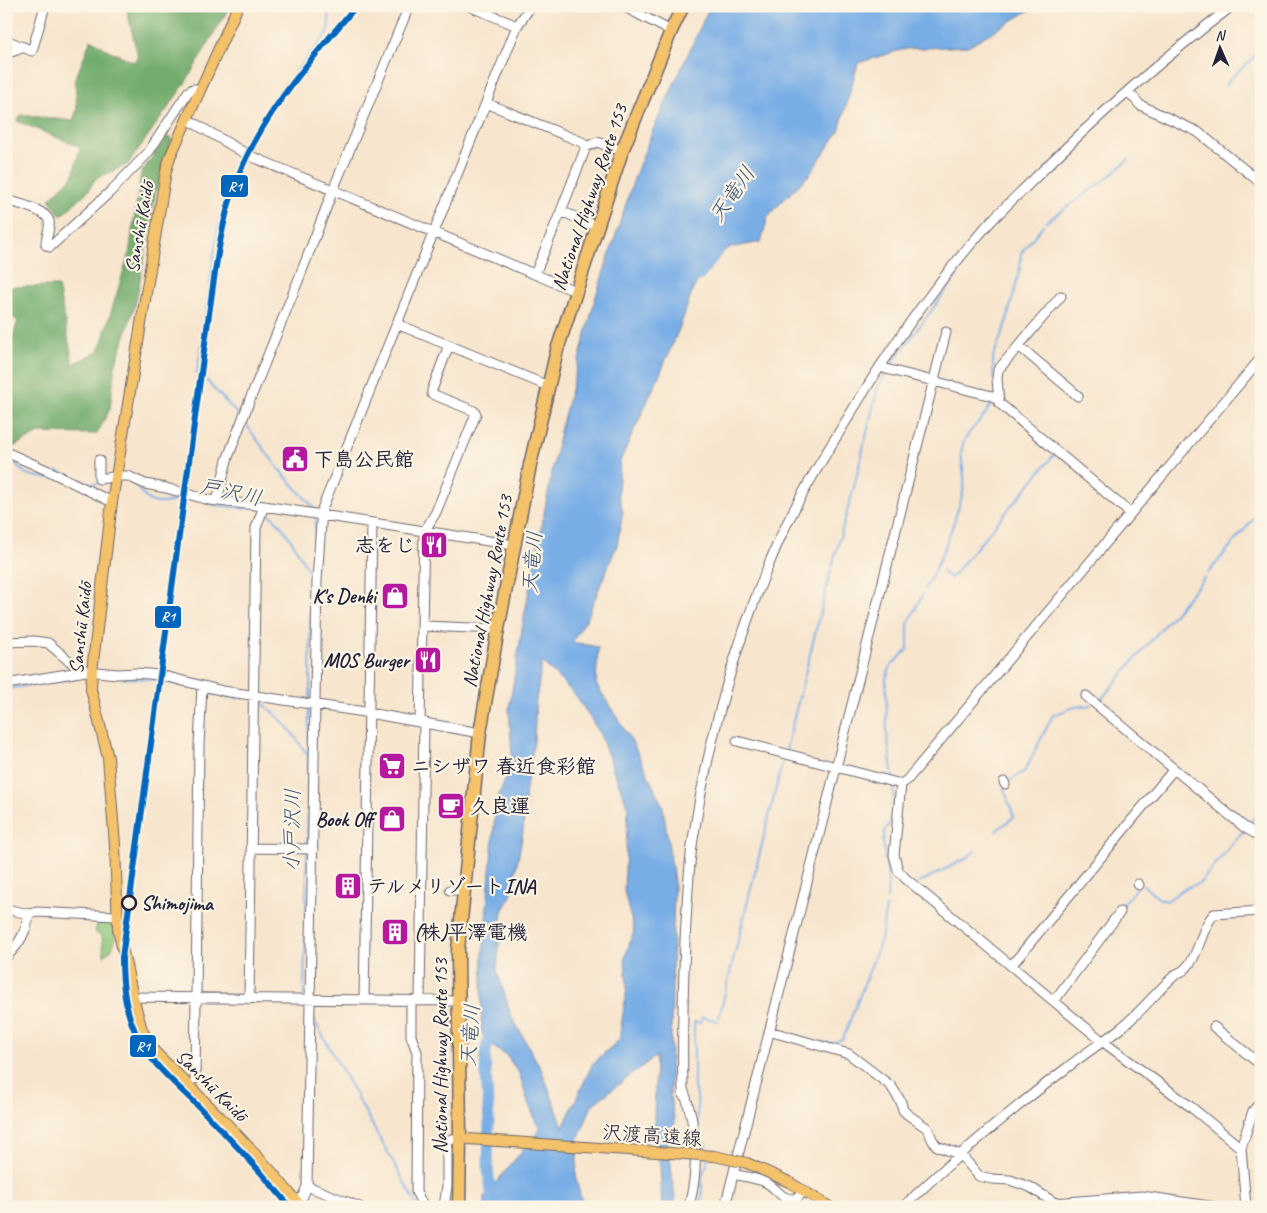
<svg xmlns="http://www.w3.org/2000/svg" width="1267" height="1213" viewBox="0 0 1267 1213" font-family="Caveat,'Klee One',sans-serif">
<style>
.green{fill:#8ec87c;stroke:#58755c}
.forest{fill:#72ac6c;stroke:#4a6754}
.water{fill:#78ade6;stroke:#4d6890;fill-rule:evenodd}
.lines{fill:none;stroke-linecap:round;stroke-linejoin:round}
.stream{stroke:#78ade6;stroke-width:2}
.river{stroke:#78ade6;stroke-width:11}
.minor-casing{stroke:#6d666e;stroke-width:11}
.major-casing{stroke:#6d666e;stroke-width:12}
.highway-casing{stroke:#6d666e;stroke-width:15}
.minor{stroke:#fff;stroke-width:9}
.major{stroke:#f3c26a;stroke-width:10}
.highway{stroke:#f3c26a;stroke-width:12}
.major-bridge-casing{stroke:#6d666e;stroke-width:12;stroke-linecap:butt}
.major-bridge{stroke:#f3c26a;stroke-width:10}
.rail-1-casing{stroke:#fcf5e5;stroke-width:10}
.rail-1{stroke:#0065bd;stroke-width:6}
.stop-dot{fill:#fcf5e5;stroke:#22223b;stroke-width:2.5}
.labels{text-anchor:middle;stroke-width:4.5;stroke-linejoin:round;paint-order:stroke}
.street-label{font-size:20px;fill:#22223b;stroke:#fcf5e5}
.poi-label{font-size:20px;font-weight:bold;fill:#22223b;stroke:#fcf5e5;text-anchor:start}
.stop-label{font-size:20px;font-weight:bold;fill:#22223b;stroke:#fcf5e5;text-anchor:start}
.water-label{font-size:21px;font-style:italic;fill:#405377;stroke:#fcf5e5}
.line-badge{stroke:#fcf5e5;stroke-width:2}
.badge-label{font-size:14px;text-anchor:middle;font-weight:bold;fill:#fff}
</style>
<rect width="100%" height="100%" fill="#fcf5e5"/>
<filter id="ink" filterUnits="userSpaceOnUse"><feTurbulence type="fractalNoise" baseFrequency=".02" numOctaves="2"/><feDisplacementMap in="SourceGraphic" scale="10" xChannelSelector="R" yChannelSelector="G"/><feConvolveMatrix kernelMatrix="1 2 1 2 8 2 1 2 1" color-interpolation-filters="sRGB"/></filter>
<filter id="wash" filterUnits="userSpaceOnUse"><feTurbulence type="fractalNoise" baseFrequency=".0096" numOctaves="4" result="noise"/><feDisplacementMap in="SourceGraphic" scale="20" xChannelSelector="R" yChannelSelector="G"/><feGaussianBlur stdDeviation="1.12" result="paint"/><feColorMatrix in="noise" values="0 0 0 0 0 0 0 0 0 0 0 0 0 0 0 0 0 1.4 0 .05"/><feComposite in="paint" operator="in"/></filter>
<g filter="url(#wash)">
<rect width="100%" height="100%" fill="#f7e5cd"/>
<path class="green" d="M99,919L113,922C116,939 118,944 104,956L102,936L95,932Z"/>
<path class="forest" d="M126,6H230L184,85L128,164L94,180L89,190L61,216L49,199L73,176L80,147L17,121L21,115L73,121L77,109L75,80L91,39L106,49L134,62L138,57Z
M166,137L172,138L156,191L136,302L115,366L110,409L97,434L39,433L11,448L6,445V357L18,321L6,312V287L58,286L73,364L99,351L129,254L141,173Z"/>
<path class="water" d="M710,6H1037L968,46L904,49L858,63L839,131L809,175L768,216L761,242L729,248L710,260L693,289L681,324L662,369L620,461L618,495L623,511L617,545L586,620L572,642L598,647L596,684L633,743L663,807L674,882L670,1096L675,1124L667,1132L676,1207H662L660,1166L654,1118L656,1056L592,1105L578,1140L576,1179L583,1207H485V1196L540,1129L529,1105L519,1073L506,1055L488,1044L481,1031L483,955L496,802L508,772L512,756L509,709L524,617L560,431L596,296L634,179L652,132ZM542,662L577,697L599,732L628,808L624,891L634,931L625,957L627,988L619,1040L593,1063L563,1127L542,1071L511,1015L497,970L502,911L511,896L523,832L526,787L534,742L536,700Z"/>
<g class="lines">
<path class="stream" d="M1225,86L1228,81L1255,56L1259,47L1261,6
M246,150L257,126L272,102L328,32L330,6
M1046,222L1106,179L1129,159
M889,368L959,273
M993,379V357L1006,324L1020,268L1021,253L1043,225
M241,418L207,381L197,374L218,227L225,202L243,155
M244,422L278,468L314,508
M6,458C19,463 17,467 25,473C31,477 42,477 49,478L51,476
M56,471L91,484L98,483
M133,482C138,487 141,493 146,498C159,509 174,499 188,498
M210,504L247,509
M264,511C286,523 298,554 311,575
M832,566L854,487L878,386L887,372
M943,571V573L951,578L1054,455
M1208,573L1261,510
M925,589C939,564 946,545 955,519C958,508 963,497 964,485C966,472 958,457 963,444C969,426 989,418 992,399
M122,678L152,679L198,689
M6,689L87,676
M205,691L226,697L242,698
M310,700L311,575L316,518
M259,701C281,716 294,734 308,756
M1098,703L1205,577
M786,750L831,570
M893,778L887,734L886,678L891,666L908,649V624L923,594
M1007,782L1025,771L1053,715L1075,707L1091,705
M1248,825L1261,810
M996,831L1014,817L1003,786
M307,846L309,707
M918,883L965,859L975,851
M1143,885L1158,898L1167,901L1183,889L1200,883L1243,831
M887,900L888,883L883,842L885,830L890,823L894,802L893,785
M1120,908L1136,888
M304,996L307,851
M719,1017L784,756
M313,1018L418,1207
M823,1042L831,1044L843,1039L881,940L886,907
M698,1130L697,1095L694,1088V1022L701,1023L702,1017L718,1021
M699,1138V1140L706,1144V1151
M700,1207C705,1193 698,1176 707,1165V1158"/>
<path class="river" d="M699,276L721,247
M490,1028L485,1057L489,1121L488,1169L493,1207"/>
</g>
</g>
<g filter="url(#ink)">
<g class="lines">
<g class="minor-casing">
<path id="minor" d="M469,6L517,26
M623,6L671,31
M6,40L32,51L45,6
M6,54L24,47
M1128,91L1140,105L1198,132L1261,183
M486,103L582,142L586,147L597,142L622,151
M187,119L248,155L575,291
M586,147L561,211L596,226
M6,200C16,203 47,210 49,221C51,229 45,237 46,245L50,247L110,192L148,153L188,92L193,89H200
M535,274L561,211
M1061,296L998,370L997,378L999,403L1130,513
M397,324L548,386
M1019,346L1078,396
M880,366L886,369L992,396L998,399
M6,452L51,472L112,502
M99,460V479L120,476H128L145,484L166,488L209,500L264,506L514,545
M217,501L227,460L249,402L298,281L333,190L409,6
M422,626L498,629
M6,642L34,641L48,643L68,660L86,671
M6,684L86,671L118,674L136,673L160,675L223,691L358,711L480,733
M1086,696L1244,827L1261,837
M420,721L424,532L436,512L476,414L474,411L432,394V390L449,345
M737,741L901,784L907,780L1261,358
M1004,782L1005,784
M901,784L894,855L898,870L905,878L1102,1041L1191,1107L1241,1148
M252,848L313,849
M1138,884L1139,885
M450,890H463
M6,909L29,914L37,912L116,916
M6,957C19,945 27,931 29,914
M1011,966L1174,769
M133,997L457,1001
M249,999L256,528L264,506
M364,1000L372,523
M411,1001V1036L417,1052L416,1192L424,1207
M420,1001L424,722
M1054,1001L1120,912
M1214,1027L1261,1065
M769,1031L849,1054L891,1086L901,1102L903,1110L907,1114L927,1128L933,1141L937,1146L961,1155L979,1176L992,1179L1010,1180L1030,1187L1055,1203L1142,1196L1216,1207
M195,1079L199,745L202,686
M683,1089C697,1125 699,1165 690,1202
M683,1095C682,1044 683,992 685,941C687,907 688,872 693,839C709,736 738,633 780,538C798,499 820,463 843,426C884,357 931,289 984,229C1000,211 1018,195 1034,179C1096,117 1162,59 1232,6
M734,1174C744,1177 756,1178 765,1182C778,1188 779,1200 796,1199L804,1191
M307,1186L360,1207
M297,1202L303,1196L307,1186L317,581L322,509L517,26L531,6
M444,1207L447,1186V1142L451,1139H460
M725,1207L946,332
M903,1207C955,1157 1011,1110 1068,1067C1084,1054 1101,1043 1117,1031C1139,1015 1154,994 1174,976C1177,973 1181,972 1184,970C1200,956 1200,929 1214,914L1261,911
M1246,1207L1241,1148L1253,1111L1261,1102"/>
</g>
<g class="major-casing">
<path id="major" d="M238,6L170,157L166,171L112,502L92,671L91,689L108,758L115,845L118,929L133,997L142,1030L153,1050L225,1122L272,1172L301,1207
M789,1182L830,1207"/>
</g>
<g class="highway-casing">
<path id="highway" d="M459,1207L460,1139L458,950L480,733L498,629L530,465L557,350L622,151L671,31L683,6"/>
</g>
<use href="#minor" class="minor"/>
<use href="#major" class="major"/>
<use href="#highway" class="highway"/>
<g class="major-bridge-casing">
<path id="major-bridge" d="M468,1139L714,1156L747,1163L789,1182"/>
</g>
<use href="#major-bridge" class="major-bridge"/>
<g class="rail-1-casing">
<path id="rail-1" d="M290,1207C261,1171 229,1138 197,1105C174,1082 146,1060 134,1029C124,1006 122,982 122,958L208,321C215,273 220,224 237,179C263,112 311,60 356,6"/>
</g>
<use href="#rail-1" class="rail-1"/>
</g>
</g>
<defs>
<g id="civic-square" transform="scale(1.4375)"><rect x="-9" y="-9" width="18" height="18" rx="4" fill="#b5179e" stroke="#fcf5e5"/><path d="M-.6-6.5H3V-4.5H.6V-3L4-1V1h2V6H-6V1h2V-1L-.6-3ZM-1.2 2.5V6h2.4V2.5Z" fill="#fff"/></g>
<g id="restaurant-square" transform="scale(1.4375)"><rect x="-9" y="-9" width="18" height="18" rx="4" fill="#b5179e" stroke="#fcf5e5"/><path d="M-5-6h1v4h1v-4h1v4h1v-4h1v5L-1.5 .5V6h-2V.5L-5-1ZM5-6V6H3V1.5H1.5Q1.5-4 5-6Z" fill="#fff"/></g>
<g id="shop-square" transform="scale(1.4375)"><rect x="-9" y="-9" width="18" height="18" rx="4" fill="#b5179e" stroke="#fcf5e5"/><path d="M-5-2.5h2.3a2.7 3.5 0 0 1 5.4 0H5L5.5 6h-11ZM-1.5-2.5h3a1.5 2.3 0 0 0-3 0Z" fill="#fff"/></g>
<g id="supermarket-square" transform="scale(1.4375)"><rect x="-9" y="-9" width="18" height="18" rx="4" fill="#b5179e" stroke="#fcf5e5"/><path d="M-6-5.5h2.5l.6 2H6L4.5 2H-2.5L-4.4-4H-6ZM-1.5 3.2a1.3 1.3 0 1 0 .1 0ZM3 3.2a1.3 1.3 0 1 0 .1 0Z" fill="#fff"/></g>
<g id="cafe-square" transform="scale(1.4375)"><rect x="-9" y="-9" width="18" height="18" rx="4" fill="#b5179e" stroke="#fcf5e5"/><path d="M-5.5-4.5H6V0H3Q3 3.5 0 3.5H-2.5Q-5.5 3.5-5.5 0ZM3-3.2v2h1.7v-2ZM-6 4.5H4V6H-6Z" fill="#fff"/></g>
<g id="building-square" transform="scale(1.4375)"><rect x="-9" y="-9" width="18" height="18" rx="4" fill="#b5179e" stroke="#fcf5e5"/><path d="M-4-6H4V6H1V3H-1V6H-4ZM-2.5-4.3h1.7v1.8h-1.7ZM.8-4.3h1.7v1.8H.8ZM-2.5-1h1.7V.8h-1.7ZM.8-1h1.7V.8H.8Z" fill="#fff"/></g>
</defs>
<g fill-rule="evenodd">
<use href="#civic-square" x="295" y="459"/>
<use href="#restaurant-square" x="434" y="545"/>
<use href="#shop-square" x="395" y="596"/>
<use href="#restaurant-square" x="428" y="660"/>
<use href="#supermarket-square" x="392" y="766"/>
<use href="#cafe-square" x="451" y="806"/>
<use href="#shop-square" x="392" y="819"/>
<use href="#building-square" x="348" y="886"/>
<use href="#building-square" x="395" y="932"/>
</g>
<circle class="stop-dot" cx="129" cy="903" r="7"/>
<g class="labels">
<g class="street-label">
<text transform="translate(589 197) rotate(-71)" y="7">National Highway Route 153</text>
<text transform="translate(139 227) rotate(-80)" y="7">Sanshū Kaidō</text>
<text transform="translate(487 591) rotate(-79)" y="7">National Highway Route 153</text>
<text transform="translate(80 628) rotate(-84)" y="7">Sanshū Kaidō</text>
<text transform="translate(440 1056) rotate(-90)" y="7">National Highway Route 153</text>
<text transform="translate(212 1085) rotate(45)" y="7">Sanshū Kaidō</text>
<text transform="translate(652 1135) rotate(4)" y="7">沢渡高遠線</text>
</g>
<g class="poi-label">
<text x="314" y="466">下島公民館</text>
<text x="415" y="552" text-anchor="end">志をじ</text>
<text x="376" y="603" text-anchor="end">K's Denki</text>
<text x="409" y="667" text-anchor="end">MOS Burger</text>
<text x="411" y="773">ニシザワ 春近食彩館</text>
<text x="470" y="813">久良運</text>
<text x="373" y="826" text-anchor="end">Book Off</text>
<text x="367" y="893">テルメリゾートINA</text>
<text x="414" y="939">(株)平澤電機</text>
</g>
<g class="stop-label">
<text x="141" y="910">Shimojima</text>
</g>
<g class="water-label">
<text transform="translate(732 194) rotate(-55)" y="7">天竜川</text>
<text transform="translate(231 492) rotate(12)" y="7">戸沢川</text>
<text transform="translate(532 562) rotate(-85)" y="7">天竜川</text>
<text transform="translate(292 830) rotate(-89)" y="7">小戸沢川</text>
<text transform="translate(470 1035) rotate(-86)" y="7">天竜川</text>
</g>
</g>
<g class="line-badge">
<rect x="220" y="174" width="29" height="24" rx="5" fill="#0065bd"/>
<rect x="154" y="605" width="28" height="24" rx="5" fill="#0065bd"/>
<rect x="129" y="1034" width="28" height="24" rx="5" fill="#0065bd"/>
</g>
<g class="badge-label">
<text x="235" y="191">R1</text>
<text x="168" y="621">R1</text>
<text x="143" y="1051">R1</text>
</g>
<rect width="1267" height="1213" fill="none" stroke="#fcf5e5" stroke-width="25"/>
<g transform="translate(1220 48) rotate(358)" stroke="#fcf5e5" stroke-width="4" paint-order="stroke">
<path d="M0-4L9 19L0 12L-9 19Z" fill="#22223b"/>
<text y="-8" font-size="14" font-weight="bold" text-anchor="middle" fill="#22223b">N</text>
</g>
</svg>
